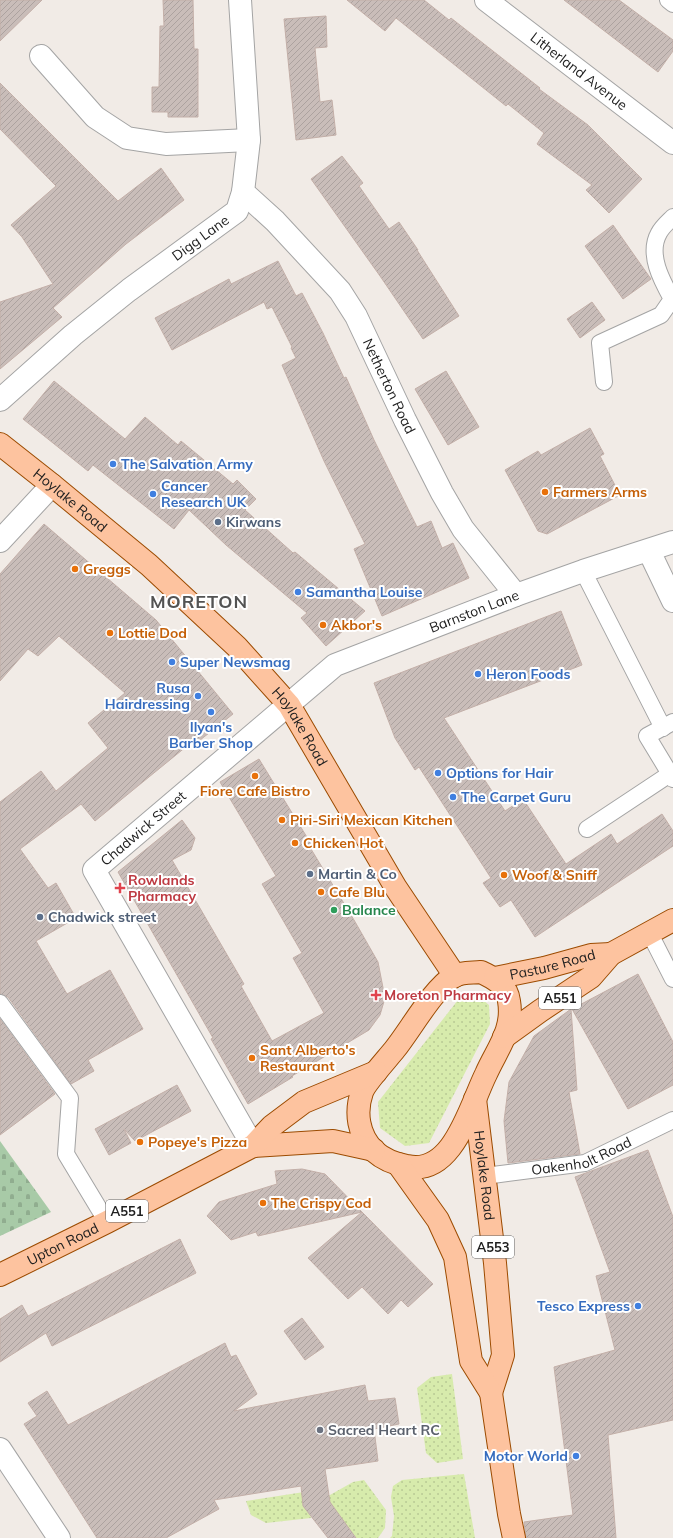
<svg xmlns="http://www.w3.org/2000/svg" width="673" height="1538" viewBox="0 0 673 1538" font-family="Mulish,sans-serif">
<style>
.grass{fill:url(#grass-dots)}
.cemetery{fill:url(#cemetery-stones)}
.building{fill:url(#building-hatch);stroke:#c3afa8}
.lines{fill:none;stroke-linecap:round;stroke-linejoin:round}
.service-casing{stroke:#a4a4a4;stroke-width:18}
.minor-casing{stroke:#a4a4a4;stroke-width:24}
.tertiary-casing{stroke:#a4a4a4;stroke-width:24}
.primary-casing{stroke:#9c4b00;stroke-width:24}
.service{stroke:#fff;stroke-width:16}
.minor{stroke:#fff;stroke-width:22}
.tertiary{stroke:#fff;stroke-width:22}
.primary{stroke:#fdc39f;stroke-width:22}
.shop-dot{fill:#3f7fe0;stroke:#fff;stroke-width:1.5}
.food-dot{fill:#e8710a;stroke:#fff;stroke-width:1.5}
.service-dot{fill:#5c6f8a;stroke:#fff;stroke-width:1.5}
.health-dot{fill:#e0444e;stroke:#fff;stroke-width:1.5}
.leisure-dot{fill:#2e9e5b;stroke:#fff;stroke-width:1.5}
.worship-dot{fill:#6b7280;stroke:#fff;stroke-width:1.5}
.labels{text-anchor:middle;stroke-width:4;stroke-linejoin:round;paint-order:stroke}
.shield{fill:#fff;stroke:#636363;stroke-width:1}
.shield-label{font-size:13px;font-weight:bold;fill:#202020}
.street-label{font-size:14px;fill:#202020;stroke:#fff}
.shop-label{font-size:14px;font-weight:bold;fill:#366cbe;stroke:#fff;text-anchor:start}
.food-label{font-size:14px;font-weight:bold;fill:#c56008;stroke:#fff;text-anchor:start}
.service-label{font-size:14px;font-weight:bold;fill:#4e5e75;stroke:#fff;text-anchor:start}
.health-label{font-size:14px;font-weight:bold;fill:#be3a42;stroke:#fff;text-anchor:start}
.leisure-label{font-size:14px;font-weight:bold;fill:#27864d;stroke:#fff;text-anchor:start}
.worship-label{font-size:14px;font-weight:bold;fill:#5b616d;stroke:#fff;text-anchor:start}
.district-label{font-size:18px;font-weight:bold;letter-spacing:1px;fill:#535353;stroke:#fff}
</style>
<defs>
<pattern id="grass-dots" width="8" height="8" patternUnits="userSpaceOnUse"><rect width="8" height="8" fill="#d7ebac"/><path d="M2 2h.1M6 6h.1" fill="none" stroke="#b8c994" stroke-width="1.8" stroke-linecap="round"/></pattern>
<pattern id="cemetery-stones" width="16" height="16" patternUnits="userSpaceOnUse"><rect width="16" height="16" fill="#a8caa7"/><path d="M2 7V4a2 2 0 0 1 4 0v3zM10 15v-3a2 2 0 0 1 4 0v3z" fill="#90ad8f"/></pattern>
<pattern id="building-hatch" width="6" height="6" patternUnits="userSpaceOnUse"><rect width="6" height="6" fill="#c9bdb9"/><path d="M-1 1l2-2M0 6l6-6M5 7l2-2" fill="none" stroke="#aca29f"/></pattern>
</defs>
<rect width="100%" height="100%" fill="#f1ebe6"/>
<path class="grass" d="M476,994L489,1005L490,1024L429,1143L405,1146L380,1128L378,1102L458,1000Z
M452,1374L463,1459L437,1463L426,1453L417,1388L431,1377Z
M464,1474L475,1538H390L392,1536L394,1516L391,1497L393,1486L402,1480Z
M364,1480L386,1510L385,1528L378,1538H356L314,1504L353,1482Z
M304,1492L311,1518L266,1523L251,1515L246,1501Z"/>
<path class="cemetery" d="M0,1141L51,1212L0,1236Z"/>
<path class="building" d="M0,0H42L0,41Z
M163,0H193L194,49H198V117H168V112H152V87H159L160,26H164Z
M347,0H424L449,20L451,18L540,88L539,89L588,125L642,179L609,213L586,190L592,185L537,144L544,133L508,104L506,106L396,18L385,31Z
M564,0H619L673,40V51L658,72Z
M326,16L327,47L315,48L320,102L332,100L336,135L296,140L284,19Z
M0,83L118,201L161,168L184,200L126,244L53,308L62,317L0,369V302L53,284L22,237L11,225L56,186L0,129Z
M342,156L363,183L359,186L389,229L399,222L418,250H417L459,316L423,339L380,276L311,179Z
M613,225L651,279L623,299L585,246Z
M278,261L296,296L302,293L323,333L344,378L346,377L374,440L417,527L431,521L442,548L453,543L469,578L382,616L354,549L365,544L324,461L282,365L296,358L291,348L292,347L272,307L267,309L264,302L172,350L155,318L229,279L231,284Z
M592,302L605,320L580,338L567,319Z
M446,371L479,427L448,445L415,389Z
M54,381L125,439L145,417L178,445L181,441L233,484L237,480L256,499L245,510L293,553L295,552L365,611L326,646L301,618L307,613L226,545L189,510L174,529L93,465L88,471L23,419Z
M590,428L604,454L600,456L620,495L547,534L538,531L505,470L538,451L541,455Z
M44,524L156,620L233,714L190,748L187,746L95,821L81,804L20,849L48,888L56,883L76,918L36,941L67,994L110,970L143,1029L88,1060L94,1071L71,1084L8,997L0,994V802L41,771L56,791L108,748L88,723L125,693L59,636L38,656L28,649L0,681V574Z
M561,611L582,665L444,718L505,811L523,799L566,864L611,834L617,844L662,814L673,831V846L535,937L511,900L500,907L483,883L491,878L419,767L415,770L395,738L374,683Z
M259,759L313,847L311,849L354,920L378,962L385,998L380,1015L369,1030L292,1076L293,1077L248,1104L211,1039L213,1038L118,872L182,820L195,838L191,850L172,860L244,984L241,986L272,1041L324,1013L293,958L302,953L262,884L276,876L220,782Z
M638,974L673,1042V1085L628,1109L572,1009Z
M571,1009L577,1090L569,1092L580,1154L508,1163L504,1121L509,1082L534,1036Z
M0,1019L55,1094L0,1135Z
M177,1085L191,1111L135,1141L124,1129L131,1143L109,1155L95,1129Z
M648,1150L673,1217V1420L608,1435L616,1538H526L524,1522L573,1515L554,1367L615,1350L596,1276L610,1272L575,1177Z
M302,1169L325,1174L362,1212L258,1236L256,1232L231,1240L207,1216L219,1202L277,1184L275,1171Z
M362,1212L433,1284L408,1307L401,1300L388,1314L362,1287L348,1299L308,1258Z
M180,1239L196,1273L52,1346L46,1333L0,1362V1319L22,1305L28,1316Z
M302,1318L324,1347L305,1360L284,1331Z
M225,1343L231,1357L236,1355L257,1394L234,1411L365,1385L368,1401L395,1398L399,1424L374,1429L378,1461L325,1469L330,1502L356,1538H328L303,1506L301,1486L214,1500L219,1509L166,1538H97L24,1424L37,1416L28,1403L47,1391L68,1425Z"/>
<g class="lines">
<g class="service-casing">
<g id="service">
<path d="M668,0L673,4"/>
<path d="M604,382L600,343L661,315L672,299C662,281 647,254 659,233C662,227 668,222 673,217"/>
<path d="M583,571L663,728"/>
<path d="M673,722L647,736L673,779"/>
<path d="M587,829L670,774"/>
<path d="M649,932L673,979"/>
<path d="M0,1003L70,1098L66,1154L107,1222"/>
<path id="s1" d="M485,1176L585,1163L673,1120"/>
</g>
</g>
<g class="minor-casing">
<g id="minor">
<path id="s2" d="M486,0L673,143"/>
<path d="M41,56L95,117L127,138L166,144L249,140"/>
<path id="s3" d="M243,192L275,221L340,291L356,316L405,420L442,493L463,529L516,595"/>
<path d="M0,541L52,485"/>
<path d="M649,551L673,601"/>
<path id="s4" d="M253,1146L94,870L335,665L516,595L583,571L673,542"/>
<path d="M0,1449L59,1538"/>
</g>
</g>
<g class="tertiary-casing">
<g id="tertiary">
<path id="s5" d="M0,400L73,335L129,290L237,211L243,192L249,140L240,0"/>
</g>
</g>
<g class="primary-casing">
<g id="primary">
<path id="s6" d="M0,444L52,485L149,565L237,647L289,705L396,888L455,976"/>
<path d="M481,972C494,978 507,985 509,1001C514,1030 497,1049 486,1074C470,1106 453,1177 407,1166C395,1164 383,1159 374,1151C358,1135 355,1112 362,1092C365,1083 388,1058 395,1049C411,1029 433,989 454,976C462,972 472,973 481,972Z"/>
<path id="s7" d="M495,978L544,968L591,955L611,954"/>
<path d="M504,1037L540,1011L591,977L611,954L673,920"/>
<path id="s8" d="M475,1099L495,1263L503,1355L491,1393"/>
<path d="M253,1146L333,1141L374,1150"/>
<path d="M398,1164L438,1220L455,1257L471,1361L491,1393L509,1514L514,1538"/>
<path id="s9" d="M0,1275L107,1222L253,1146L272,1126L304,1102L376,1072"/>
</g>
</g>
<use href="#service" class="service"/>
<use href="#minor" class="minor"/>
<use href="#tertiary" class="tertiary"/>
<use href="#primary" class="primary"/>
</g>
<g class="shop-dot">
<circle cx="113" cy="464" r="4"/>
<circle cx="153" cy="494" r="4"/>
<circle cx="298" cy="592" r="4"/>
<circle cx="172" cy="662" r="4"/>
<circle cx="478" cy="674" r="4"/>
<circle cx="198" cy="696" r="4"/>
<circle cx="211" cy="712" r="4"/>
<circle cx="438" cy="773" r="4"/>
<circle cx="453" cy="797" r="4"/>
<circle cx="638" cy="1306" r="4"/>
<circle cx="576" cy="1456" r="4"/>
</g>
<g class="food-dot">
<circle cx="545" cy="492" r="4"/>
<circle cx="75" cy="569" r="4"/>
<circle cx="323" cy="625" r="4"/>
<circle cx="110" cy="633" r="4"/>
<circle cx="255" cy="776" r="4"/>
<circle cx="282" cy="820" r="4"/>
<circle cx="295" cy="843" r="4"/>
<circle cx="504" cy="875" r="4"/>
<circle cx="321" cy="892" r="4"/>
<circle cx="252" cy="1058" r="4"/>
<circle cx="140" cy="1142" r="4"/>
<circle cx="263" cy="1203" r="4"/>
</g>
<g class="service-dot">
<circle cx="218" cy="522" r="4"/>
<circle cx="310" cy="874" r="4"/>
<circle cx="40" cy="917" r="4"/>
</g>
<g class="health-dot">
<path d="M118 882h4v4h4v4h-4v4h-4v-4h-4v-4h4z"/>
<path d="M374 989h4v4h4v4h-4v4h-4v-4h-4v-4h4z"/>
</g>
<circle class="leisure-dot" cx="334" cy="910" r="4"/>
<circle class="worship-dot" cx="320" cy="1430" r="4"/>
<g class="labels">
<g class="shield">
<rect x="539" y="987" width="42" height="22" rx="3"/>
<rect x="106" y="1200" width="42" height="22" rx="3"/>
<rect x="472" y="1236" width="42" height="22" rx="3"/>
</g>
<g class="shield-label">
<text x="560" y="1003">A551</text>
<text x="127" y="1216">A551</text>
<text x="493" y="1252">A553</text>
</g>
<g class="street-label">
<text dy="5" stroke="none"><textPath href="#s2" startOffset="117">Litherland Avenue</textPath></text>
<text dy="5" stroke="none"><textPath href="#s5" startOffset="258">Digg Lane</textPath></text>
<text dy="5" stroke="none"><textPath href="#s3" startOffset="246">Netherton Road</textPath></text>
<text dy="5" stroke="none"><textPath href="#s6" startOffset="90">Hoylake Road</textPath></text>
<text dy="5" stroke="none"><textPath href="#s4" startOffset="784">Barnston Lane</textPath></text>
<text dy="5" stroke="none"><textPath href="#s6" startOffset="414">Hoylake Road</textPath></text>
<text dy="5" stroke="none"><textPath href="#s4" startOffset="383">Chadwick Street</textPath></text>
<text dy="5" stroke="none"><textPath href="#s7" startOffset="59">Pasture Road</textPath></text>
<text dy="5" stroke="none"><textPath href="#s1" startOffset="99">Oakenholt Road</textPath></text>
<text dy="5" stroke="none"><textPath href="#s8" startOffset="77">Hoylake Road</textPath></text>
<text dy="5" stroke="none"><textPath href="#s9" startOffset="70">Upton Road</textPath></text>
</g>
<g class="shop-label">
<text x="121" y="469">The Salvation Army</text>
<text x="161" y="491">Cancer<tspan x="161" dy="16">Research UK</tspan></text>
<text x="306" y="597">Samantha Louise</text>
<text x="180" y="667">Super Newsmag</text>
<text x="486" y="679">Heron Foods</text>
<text x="190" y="693" text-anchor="end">Rusa<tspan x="190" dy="16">Hairdressing</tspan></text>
<text x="211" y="732" text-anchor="middle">Ilyan's<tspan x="211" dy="16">Barber Shop</tspan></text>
<text x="446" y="778">Options for Hair</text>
<text x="461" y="802">The Carpet Guru</text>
<text x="630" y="1311" text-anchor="end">Tesco Express</text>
<text x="568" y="1461" text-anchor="end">Motor World</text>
</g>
<g class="food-label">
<text x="553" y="497">Farmers Arms</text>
<text x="83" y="574">Greggs</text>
<text x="331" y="630">Akbor's</text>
<text x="118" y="638">Lottie Dod</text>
<text x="255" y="796" text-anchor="middle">Fiore Cafe Bistro</text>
<text x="290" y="825">Piri-Siri Mexican Kitchen</text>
<text x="303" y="848">Chicken Hot</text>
<text x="512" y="880">Woof &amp; Sniff</text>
<text x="329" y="897">Cafe Blu</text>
<text x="260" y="1055">Sant Alberto's<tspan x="260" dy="16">Restaurant</tspan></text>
<text x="148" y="1147">Popeye's Pizza</text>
<text x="271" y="1208">The Crispy Cod</text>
</g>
<g class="service-label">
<text x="226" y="527">Kirwans</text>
<text x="318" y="879">Martin &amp; Co</text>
<text x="48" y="922">Chadwick street</text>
</g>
<g class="health-label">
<text x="128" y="885">Rowlands<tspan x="128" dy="16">Pharmacy</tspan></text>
<text x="384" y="1000">Moreton Pharmacy</text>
</g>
<g class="leisure-label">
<text x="342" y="915">Balance</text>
</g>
<g class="worship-label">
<text x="328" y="1435">Sacred Heart RC</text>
</g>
<g class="district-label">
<text x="199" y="608">MORETON</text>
</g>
</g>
</svg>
